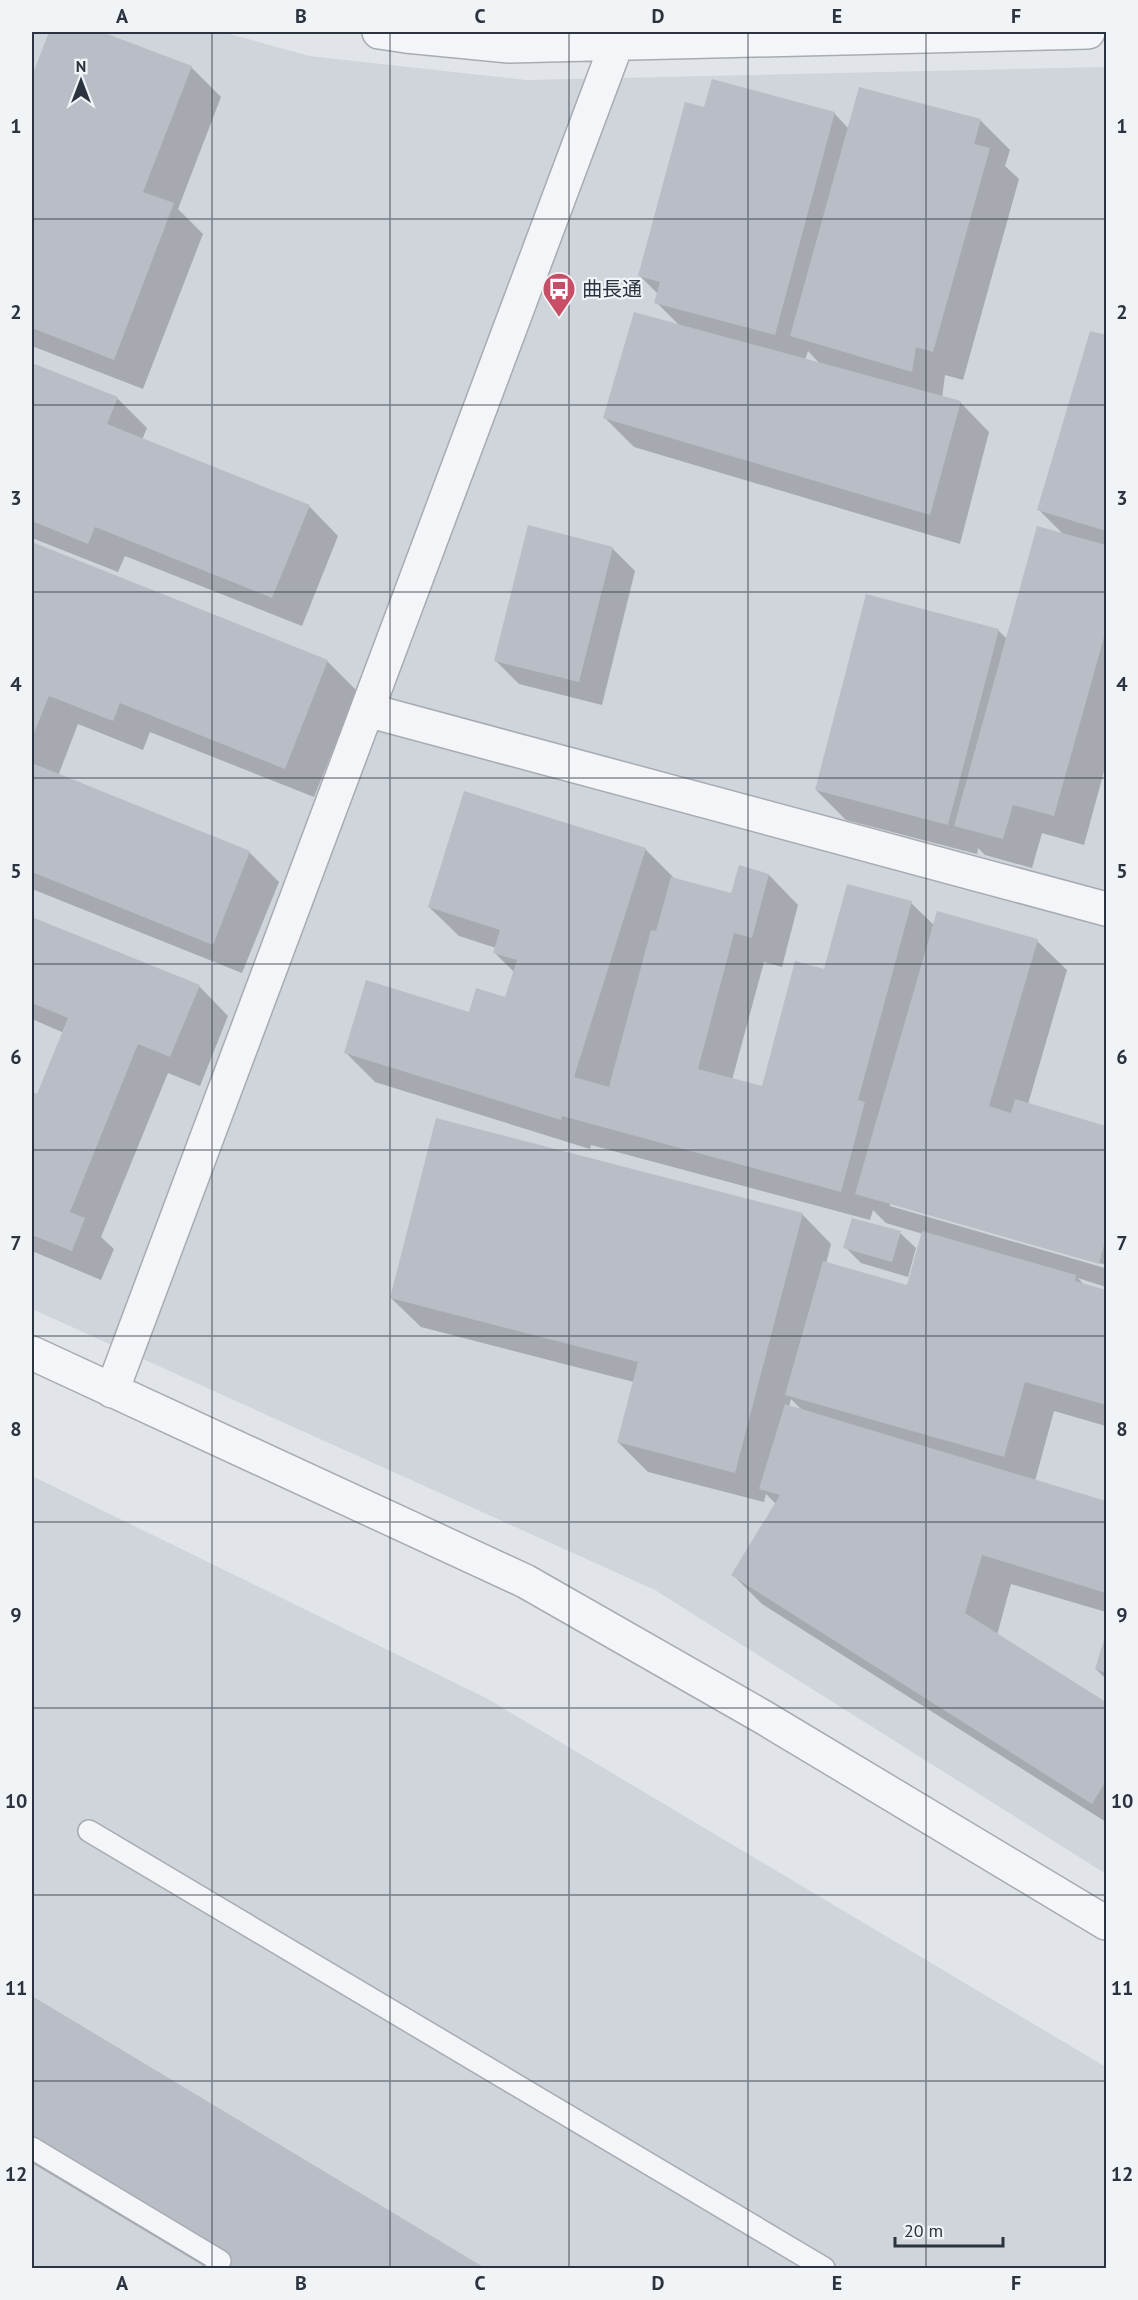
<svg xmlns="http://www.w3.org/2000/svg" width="1138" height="2300" viewBox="0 0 1138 2300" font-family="'PT Sans','Noto Sans JP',sans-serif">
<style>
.built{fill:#d0d4db}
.shadow{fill:#0003;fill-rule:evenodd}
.building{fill:#b9bec6}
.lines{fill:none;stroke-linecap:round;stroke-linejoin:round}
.lane-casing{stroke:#a7acb3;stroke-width:24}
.street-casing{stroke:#a7acb3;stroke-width:36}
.lane{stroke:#f4f5f8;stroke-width:21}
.street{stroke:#f4f5f8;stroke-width:33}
.grid{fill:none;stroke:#2b3340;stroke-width:1.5;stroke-opacity:0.55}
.labels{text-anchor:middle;stroke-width:4.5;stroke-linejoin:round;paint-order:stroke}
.poi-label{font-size:20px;fill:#2b3340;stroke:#f1f4f7;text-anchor:start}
.neatline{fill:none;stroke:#2b3340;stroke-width:2}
.grid-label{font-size:20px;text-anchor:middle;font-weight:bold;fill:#2b3340}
</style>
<rect width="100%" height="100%" fill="#e1e5e9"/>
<path class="built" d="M32,32H223L309,56L527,80L1106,67V1874L655,1590L32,1309Z
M32,1476L486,1698L1106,2067V2268H32Z"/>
<path class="shadow" d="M50,32H98L191,67L221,97L178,209L203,234L143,389L32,346V80Z
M705,109L834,113L849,129L980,120L1010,150L1005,166L1019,179L963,380L945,375L942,398L960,402L989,432L960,544L634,447L604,417L680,326L656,302L658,294L639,275ZM808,351L821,365L805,360Z
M1091,333L1106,337V764L1084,845L1042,833L1032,868L985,855L978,848L977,854L846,820L816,790L998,630L1007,639L1063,534L1039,510Z
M32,364L117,398L147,428L142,440L309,506L338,536L302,626L125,556L118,572L32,538Z
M32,544L328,662L357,691L314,797L150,732L143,750L78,724L58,776L249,852L279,882L242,973L32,889Z
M612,548L635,571L602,705L519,684L496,661Z
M645,849L675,879L732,895L769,875L798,905L782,967L764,962L732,1080L763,1088L825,970L911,903L935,926L1037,941L1067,970L1028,1104L1106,1127V1287L1078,1278L1084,1285L1106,1291V1426L1054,1411L1035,1481L1106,1502V1612L1011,1584L997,1635L1106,1704V1822L762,1604L733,1575L776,1504L766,1494L764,1502L648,1472L618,1442L634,1382L421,1327L391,1298L802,1214L831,1244L826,1264L908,1287L923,1234L886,1223L873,1210L870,1220L591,1145L590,1149L375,1082L345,1052L470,1014L506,999L514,972L495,953L496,948L459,936L429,907ZM890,1202L1106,1265L1105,1268L890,1206ZM791,1399L803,1411L789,1407Z
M32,918L199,986L228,1016L200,1086L168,1073L101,1237L114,1249L101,1280L32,1251V1093L38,1096L64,1033L32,1019Z
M900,1233L916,1248L908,1277L861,1263L845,1247Z
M1106,1636V1679L1096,1669Z
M32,1998L482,2268H207L32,2163Z"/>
<path class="building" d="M49,32H102L192,66L143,192L174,203L114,360L32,328V76Z
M712,79L835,112L775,335L654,303L660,282L638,276L685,102L704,107Z
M859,87L981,119L974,144L990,148L933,352L916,347L912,372L790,336Z
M634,312L961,401L930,515L603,418Z
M1090,331L1106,335V531L1037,510Z
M32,363L118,397L107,424L310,505L272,598L95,527L88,544L32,521Z
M528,525L613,547L579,682L494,661Z
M1037,526L1106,545V630L1054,816L1013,805L1003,839L954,826Z
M32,542L328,660L285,769L120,703L113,721L49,696L32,738Z
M866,594L999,629L948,825L815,790Z
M32,763L250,851L213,945L32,872Z
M464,791L646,848L574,1077L609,1087L651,930L656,931L671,877L731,893L739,865L769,874L752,938L734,933L698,1069L762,1086L795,961L824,969L847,884L912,901L858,1100L865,1102L841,1192L562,1116L561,1120L344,1053L366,980L469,1012L476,988L505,997L517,960L493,953L500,930L428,907Z
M937,911L1038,939L989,1106L1011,1113L1015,1099L1106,1126V1237L1099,1264L855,1194Z
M32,917L200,985L170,1057L138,1044L70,1212L85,1218L72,1251L32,1235V1091L37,1094L68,1018L32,1003Z
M436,1118L803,1213L735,1473L617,1442L638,1362L390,1298Z
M852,1218L901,1231L892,1262L843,1248Z
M922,1231L1076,1275L1075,1281L1106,1290V1405L1025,1382L1004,1457L785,1395L823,1261L907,1285Z
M785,1404L1106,1501V1593L982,1555L965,1613L1106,1702V1781L1092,1804L731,1575L780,1495L759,1489Z
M1106,1633V1673L1095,1669Z
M32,1996L485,2268H225L32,2152Z"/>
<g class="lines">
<g class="lane-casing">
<path id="lane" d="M89,1831L824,2268
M32,2148L220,2261L216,2268"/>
</g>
<g class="street-casing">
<path id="street" d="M379,32L406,36L509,46L1088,32
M367,710L1106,909
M32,1353L525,1581L763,1717L1106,1923
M112,1391L621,32"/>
</g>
<use href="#lane" class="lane"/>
<use href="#street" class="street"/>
</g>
<path class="grid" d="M212,32V2268M390,32V2268M569,32V2268M748,32V2268M926,32V2268M32,219H1106M32,405H1106M32,592H1106M32,778H1106M32,964H1106M32,1150H1106M32,1336H1106M32,1522H1106M32,1708H1106M32,1895H1106M32,2081H1106"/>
<defs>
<g id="bus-pin" transform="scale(1.725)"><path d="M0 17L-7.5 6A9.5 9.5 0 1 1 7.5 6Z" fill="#c74e66" stroke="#f1f4f7"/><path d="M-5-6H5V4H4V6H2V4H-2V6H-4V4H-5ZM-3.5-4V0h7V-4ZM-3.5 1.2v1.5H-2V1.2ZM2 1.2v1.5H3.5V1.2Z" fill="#fff"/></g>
</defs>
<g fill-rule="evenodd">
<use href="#bus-pin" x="559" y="289"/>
</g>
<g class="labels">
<g class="poi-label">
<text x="582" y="296">曲長通</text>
</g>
</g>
<rect width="1138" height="2300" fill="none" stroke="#f1f4f7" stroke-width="66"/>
<g transform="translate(81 81)" stroke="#f1f4f7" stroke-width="4.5" paint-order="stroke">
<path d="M0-4.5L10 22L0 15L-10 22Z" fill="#2b3340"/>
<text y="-9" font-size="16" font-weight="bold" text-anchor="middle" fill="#2b3340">N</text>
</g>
<path d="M895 2237v9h108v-9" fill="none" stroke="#2b3340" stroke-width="3"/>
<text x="904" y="2237" font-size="18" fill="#2b3340" stroke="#f1f4f7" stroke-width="4.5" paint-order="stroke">20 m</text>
<rect x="33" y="33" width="1072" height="2234" class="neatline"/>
<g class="grid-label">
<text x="122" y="23">A</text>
<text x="301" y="23">B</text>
<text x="480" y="23">C</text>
<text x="658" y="23">D</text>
<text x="837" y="23">E</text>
<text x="1016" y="23">F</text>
<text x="16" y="133">1</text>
<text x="1122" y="133">1</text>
<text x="16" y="319">2</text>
<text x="1122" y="319">2</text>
<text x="16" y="505">3</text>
<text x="1122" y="505">3</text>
<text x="16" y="691">4</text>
<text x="1122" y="691">4</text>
<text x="16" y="878">5</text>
<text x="1122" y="878">5</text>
<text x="16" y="1064">6</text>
<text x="1122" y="1064">6</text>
<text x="16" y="1250">7</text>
<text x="1122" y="1250">7</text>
<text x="16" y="1436">8</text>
<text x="1122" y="1436">8</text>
<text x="16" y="1622">9</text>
<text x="1122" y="1622">9</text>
<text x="16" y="1808">10</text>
<text x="1122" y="1808">10</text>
<text x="16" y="1995">11</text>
<text x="1122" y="1995">11</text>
<text x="16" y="2181">12</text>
<text x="1122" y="2181">12</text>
<text x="122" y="2290">A</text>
<text x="301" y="2290">B</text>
<text x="480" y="2290">C</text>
<text x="658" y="2290">D</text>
<text x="837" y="2290">E</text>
<text x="1016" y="2290">F</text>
</g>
</svg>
